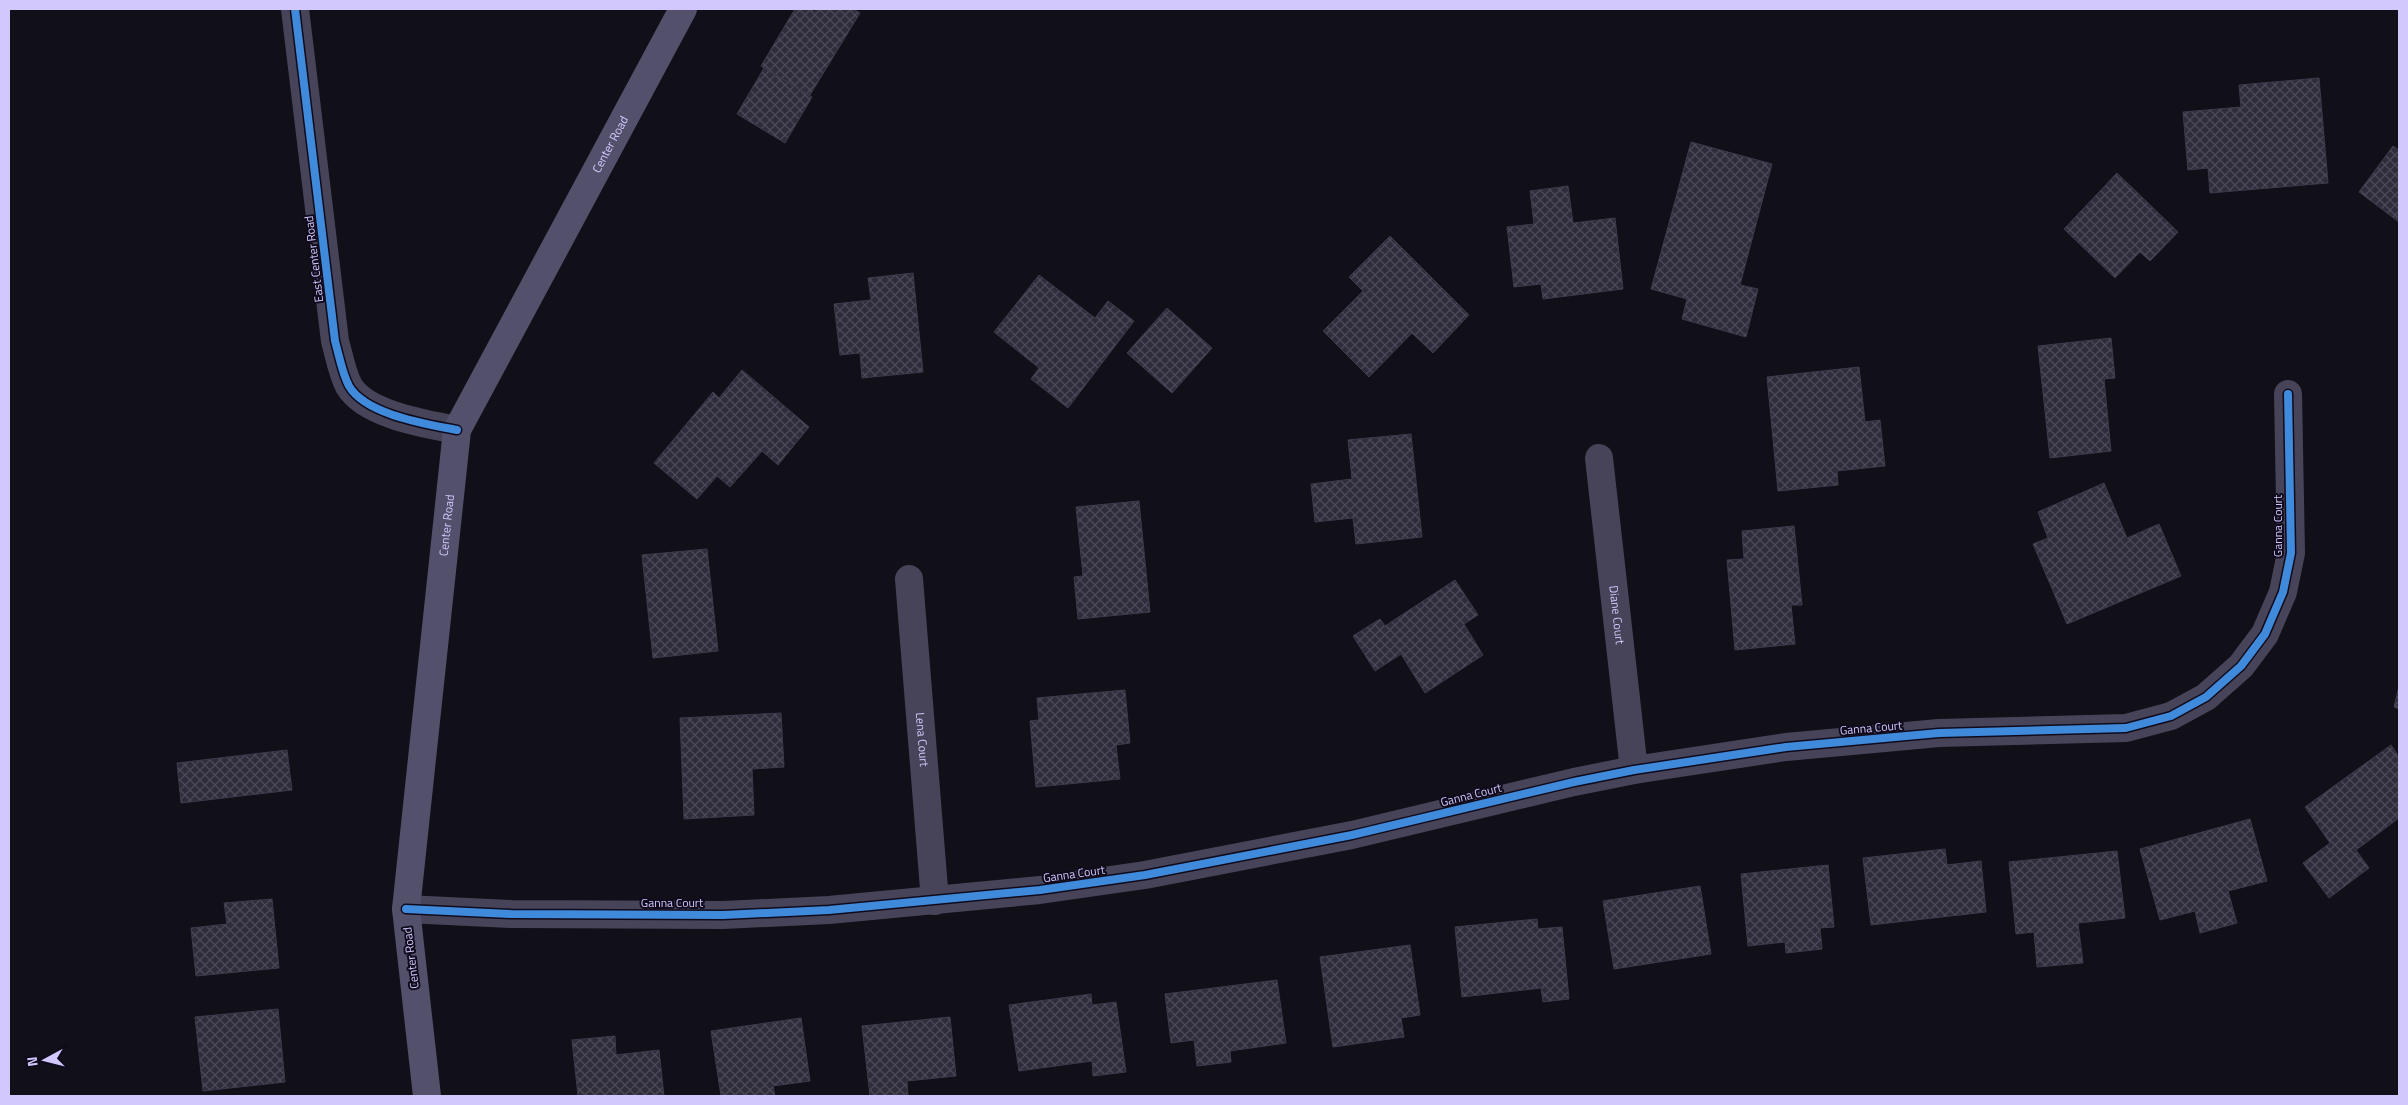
<svg xmlns="http://www.w3.org/2000/svg" width="2408" height="1105" viewBox="0 0 2408 1105" font-family="'Titillium Web',sans-serif">
<style>
.building{fill:url(#building-cross-hatch);stroke:#3e394c}
.lines{fill:none;stroke-linecap:round;stroke-linejoin:round}
.minor{stroke:#474459;stroke-width:28}
.secondary{stroke:#53506c;stroke-width:28}
.cycleway-casing{stroke:#100b1c;stroke-width:11}
.cycleway{stroke:#408adc;stroke-width:8}
.labels{text-anchor:middle;stroke-width:4;stroke-linejoin:round;paint-order:stroke}
.street-label{font-size:12px;fill:#d2c8fd;stroke:#100b1c}
</style>
<defs>
<pattern id="building-cross-hatch" width="8" height="8" patternUnits="userSpaceOnUse" patternTransform="scale(1.25)"><rect width="8" height="8" fill="#2f2c3b"/><path d="M0 0l8 8M0 8l8-8" fill="none" stroke="#4c4958"/></pattern>
</defs>
<rect width="100%" height="100%" fill="#110f18"/>
<path class="building" d="M795,9H810L815,12L817,9H853L860,13L810,95L761,66Z
M764,68L812,97L785,143L737,114Z
M2319,78L2328,183L2210,193L2208,168L2188,170L2183,112L2241,107L2239,85Z
M1691,142L1772,164L1740,285L1758,289L1746,337L1682,319L1687,299L1651,289Z
M2393,146L2399,150V222L2359,192Z
M2117,173L2178,232L2150,261L2140,252L2115,278L2064,229Z
M1568,186L1573,223L1615,218L1623,289L1543,299L1541,284L1514,287L1507,227L1534,224L1530,191Z
M1390,236L1469,315L1433,353L1412,333L1369,377L1323,331L1363,291L1349,277Z
M913,273L923,372L862,378L860,353L840,355L834,304L871,300L868,278Z
M1039,275L1095,318L1108,301L1134,321L1068,408L1031,379L1039,368L994,332Z
M1167,308L1212,348L1172,393L1127,353Z
M2111,338L2115,378L2104,379L2111,451L2050,458L2038,346Z
M1859,367L1865,422L1880,420L1885,466L1837,471L1838,485L1778,491L1767,377Z
M742,370L809,427L778,465L762,451L730,487L717,476L697,499L654,463L713,392L719,398Z
M1411,434L1422,537L1356,544L1353,518L1315,522L1311,484L1352,479L1348,440Z
M2104,483L2127,538L2159,524L2181,576L2067,624L2033,544L2048,538L2038,512Z
M1139,501L1150,612L1078,619L1074,577L1083,576L1076,507Z
M1794,526L1802,605H1791L1795,644L1735,650L1727,560L1744,559L1742,531Z
M707,549L718,651L653,658L642,555Z
M1455,580L1478,615L1464,624L1483,655L1425,693L1401,654L1375,671L1353,636L1380,619L1385,626Z
M2399,686V709L2394,707Z
M1125,690L1130,743L1116,745L1120,779L1036,787L1030,721L1039,720L1037,698Z
M781,713L784,767L752,769L754,815L684,819L680,718Z
M2391,745L2399,757V818L2356,850L2369,868L2329,898L2303,863L2330,843L2305,807Z
M287,750L292,790L181,803L177,763Z
M2250,819L2267,881L2228,891L2237,923L2200,933L2195,911L2160,920L2140,849Z
M1945,849L1947,865L1981,861L1986,912L1871,925L1863,858Z
M2117,851L2125,918L2078,923L2083,963L2037,967L2034,932L2016,934L2009,862Z
M1828,865L1834,927L1820,928L1822,949L1786,953L1785,942L1748,946L1741,874Z
M1700,886L1711,954L1614,969L1603,901Z
M272,899L279,968L196,976L191,928L227,924L224,903Z
M1537,919L1538,929L1562,927L1569,999L1543,1002L1541,988L1462,997L1455,927Z
M1410,945L1420,1015L1401,1018L1404,1037L1333,1047L1320,957Z
M1277,980L1286,1043L1230,1051L1231,1062L1197,1066L1194,1040L1171,1043L1165,994Z
M1091,994L1092,1005L1116,1002L1126,1072L1093,1076L1092,1061L1019,1071L1009,1005Z
M278,1009L285,1082L203,1091L195,1017Z
M950,1017L956,1076L907,1081L908,1095L870,1096L862,1026Z
M801,1018L810,1081L773,1086L775,1096H721L711,1031Z
M615,1036L616,1055L659,1050L664,1096H578L572,1040Z"/>
<g class="lines">
<g class="minor">
<path d="M295,9L335,341C339,355 342,373 349,386C366,415 427,424 457,430"/>
<path id="s1" d="M1599,458L1634,770"/>
<path id="s2" d="M909,579L935,901"/>
<path d="M406,909L511,914L723,915L829,910L1040,890L1145,875L1352,835L1574,782L1634,770L1786,747L1939,733L2126,728L2171,716L2206,697L2241,666L2265,634L2283,592L2291,553L2288,394"/>
</g>
<path class="secondary" id="s3" d="M427,1096L406,909L457,430L683,9"/>
<g class="cycleway-casing">
<path id="cycleway" d="M295,9L335,341C339,355 342,373 349,386C366,415 427,424 457,430
M406,909L511,914L723,915L829,910L1040,890L1145,875L1352,835L1574,782L1634,770L1786,747L1939,733L2126,728L2171,716L2206,697L2241,666L2265,634L2283,592L2291,553L2288,394"/>
</g>
<use href="#cycleway" class="cycleway"/>
</g>
<g class="labels">
<g class="street-label">
<text dy="4" stroke="none"><textPath href="#s3" startOffset="994">Center Road</textPath></text>
<text transform="translate(314 259) rotate(-97)" y="4">East Center Road</text>
<text dy="4" stroke="none"><textPath href="#s3" startOffset="574">Center Road</textPath></text>
<text transform="translate(2278 526) rotate(-90)" y="4">Ganna Court</text>
<text dy="4" stroke="none"><textPath href="#s1" startOffset="158">Diane Court</textPath></text>
<text transform="translate(1871 728) rotate(-5)" y="4">Ganna Court</text>
<text dy="4" stroke="none"><textPath href="#s2" startOffset="161">Lena Court</textPath></text>
<text transform="translate(1471 795) rotate(-14)" y="4">Ganna Court</text>
<text transform="translate(1074 874) rotate(-8)" y="4">Ganna Court</text>
<text x="672" y="907">Ganna Court</text>
<text transform="translate(411 958) rotate(-97)" y="4">Center Road</text>
</g>
</g>
<rect width="2408" height="1105" fill="none" stroke="#d2c8fd" stroke-width="20"/>
<g transform="translate(45 1060) rotate(263)" stroke="#100b1c" stroke-width="4" paint-order="stroke">
<path d="M0-4L9 19L0 12L-9 19Z" fill="#d2c8fd"/>
<text y="-8" font-size="14" font-weight="bold" text-anchor="middle" fill="#d2c8fd">N</text>
</g>
</svg>
